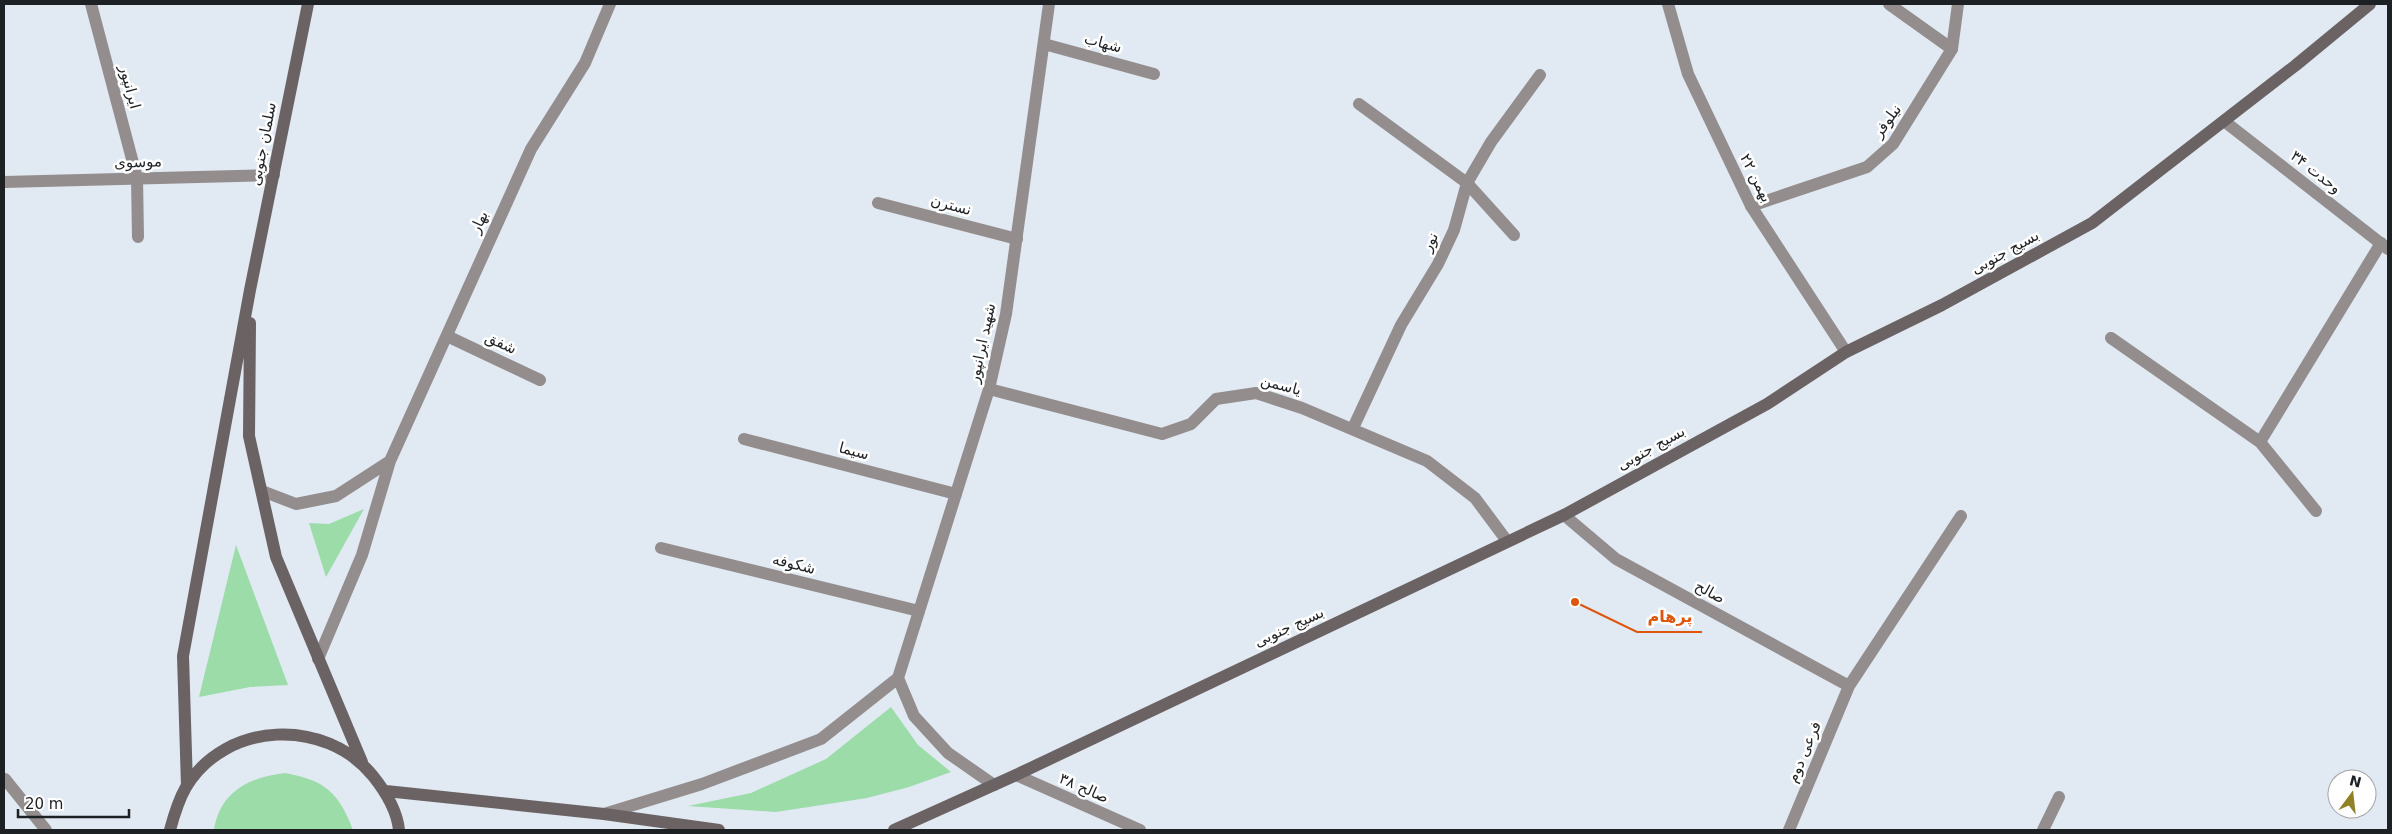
<svg xmlns="http://www.w3.org/2000/svg" width="2392" height="834" viewBox="0 0 2392 834" font-family="'DejaVu Sans',Cairo,sans-serif">
<style>
.green{fill:#9bdca9}
.lines{fill:none;stroke-linecap:round;stroke-linejoin:round}
.service{stroke:#938d8d;stroke-width:12}
.minor{stroke:#938d8d;stroke-width:12}
.tertiary{stroke:#938d8d;stroke-width:12}
.secondary{stroke:#6a6263;stroke-width:12}
.labels{text-anchor:middle;stroke-width:5;stroke-linejoin:round;paint-order:stroke}
.street-label{font-size:15px;fill:#1e2124;stroke:#fff}
.leader{fill:none;stroke:#de560d;stroke-width:2}
.callout-dot{fill:#de560d;stroke:#fff;stroke-width:2}
.callout-label{font-size:16px;text-anchor:middle;font-weight:bold;fill:#de560d;stroke:#fff;stroke-width:5;stroke-linejoin:round;paint-order:stroke}
</style>
<rect width="100%" height="100%" fill="#e1e9f2"/>
<path class="green" d="M364,509L326,577L309,523L329,524Z
M236,545L288,685L250,687L199,697Z
M891,707L918,745L951,772L909,787L867,798L776,812L688,806L751,793L826,759Z
M285,773C325,780 339,793 353,830H214C220,791 250,777 285,773Z"/>
<g class="lines">
<path class="service" d="M1889,4L1952,49
M1044,44L1154,74
M1359,104L1467,183L1514,235
M137,178L138,237
M878,203L1017,239
M447,336L540,380
M2111,338L2260,442L2316,511
M744,439L956,494
M2260,442L2381,243
M661,548L919,611
M5,779L46,830
M2043,830L2059,797"/>
<path class="minor" d="M91,4L137,178
M2224,121L2388,249
M4,182L274,175
M1751,206L1867,167L1893,144L1952,49L1958,4
M989,389L1162,434L1191,424L1216,399L1256,393L1302,408L1427,461L1475,498L1507,541
M1353,428L1401,325L1438,264L1454,230L1467,183L1491,142L1540,75
M390,461L531,149L585,63L610,4
M262,491L296,504L336,496L390,461L362,555L318,659
M1564,515L1616,559L1849,686
M898,678L989,389L1006,314L1049,4
M898,678L914,716L948,753L994,785
M1016,775L1140,830
M604,814L702,784L821,739L898,678
M1789,830L1849,686L1961,516"/>
<path class="tertiary" d="M1668,4L1688,74L1751,206L1846,352"/>
<path class="secondary" d="M250,323L249,436L276,557L362,762
M187,786L183,656L250,290L308,4
M386,791L604,814L719,830
M170,830C174,815 178,801 186,787C226,721 325,717 373,776C385,791 397,810 399,830
M894,830L1016,775L1564,515L1767,404L1846,352L1942,305L2092,223L2296,65L2370,4"/>
</g>
<g class="labels">
<g class="street-label">
<text transform="translate(1103 43) rotate(15)" y="5">شهاب</text>
<text transform="translate(130 87) rotate(75)" y="5">ایرانپور</text>
<text transform="translate(1887 121) rotate(-54)" y="5">نیلوفر</text>
<text transform="translate(263 144) rotate(-79)" y="5">سلمان جنوبی</text>
<text transform="translate(138 162) rotate(-2)" y="5">موسوی</text>
<text transform="translate(2316 172) rotate(38)" y="5">وحدت ۳۴</text>
<text transform="translate(1756 178) rotate(63)" y="5">۲۲ بهمن</text>
<text transform="translate(951 205) rotate(15)" y="5">نسترن</text>
<text transform="translate(479 222) rotate(-65)" y="5">بهار</text>
<text transform="translate(1430 242) rotate(-64)" y="5">نور</text>
<text transform="translate(2005 252) rotate(-29)" y="5">بسیج جنوبی</text>
<text transform="translate(501 343) rotate(25)" y="5">شفق</text>
<text transform="translate(982 343) rotate(-78)" y="5">شهید ایرانپور</text>
<text transform="translate(1281 385) rotate(15)" y="5">یاسمن</text>
<text transform="translate(1651 448) rotate(-29)" y="5">بسیج جنوبی</text>
<text transform="translate(854 451) rotate(15)" y="5">سیما</text>
<text transform="translate(794 564) rotate(14)" y="5">شکوفه</text>
<text transform="translate(1710 592) rotate(29)" y="5">صالح</text>
<text transform="translate(1289 627) rotate(-25)" y="5">بسیج جنوبی</text>
<text transform="translate(1804 752) rotate(-67)" y="5">فرعی دوم</text>
<text transform="translate(1084 788) rotate(24)" y="5">صالح ۳۸</text>
</g>
</g>
<path class="leader" d="M1575 602L1637 632H1702"/>
<circle class="callout-dot" cx="1575" cy="602" r="5"/>
<g class="callout-label">
<text x="1670" y="622">پرهام</text>
</g>
<rect width="2392" height="834" fill="none" stroke="#1e2124" stroke-width="10"/>
<g transform="translate(2352 794) rotate(15)"><circle r="24" fill="#ffffff" stroke="#a5a6a7"/>
<path d="M0-4L9 19L0 12L-9 19Z" fill="#908026"/>
<text y="-8" font-size="14" font-weight="bold" text-anchor="middle" fill="#1e2124">N</text>
</g>
<path d="M18 809v8h111v-8" fill="none" stroke="#1e2124" stroke-width="2.5"/>
<text x="25" y="809" font-size="15" fill="#1e2124" stroke="#ffffff" stroke-width="4" paint-order="stroke">20 m</text>
</svg>
